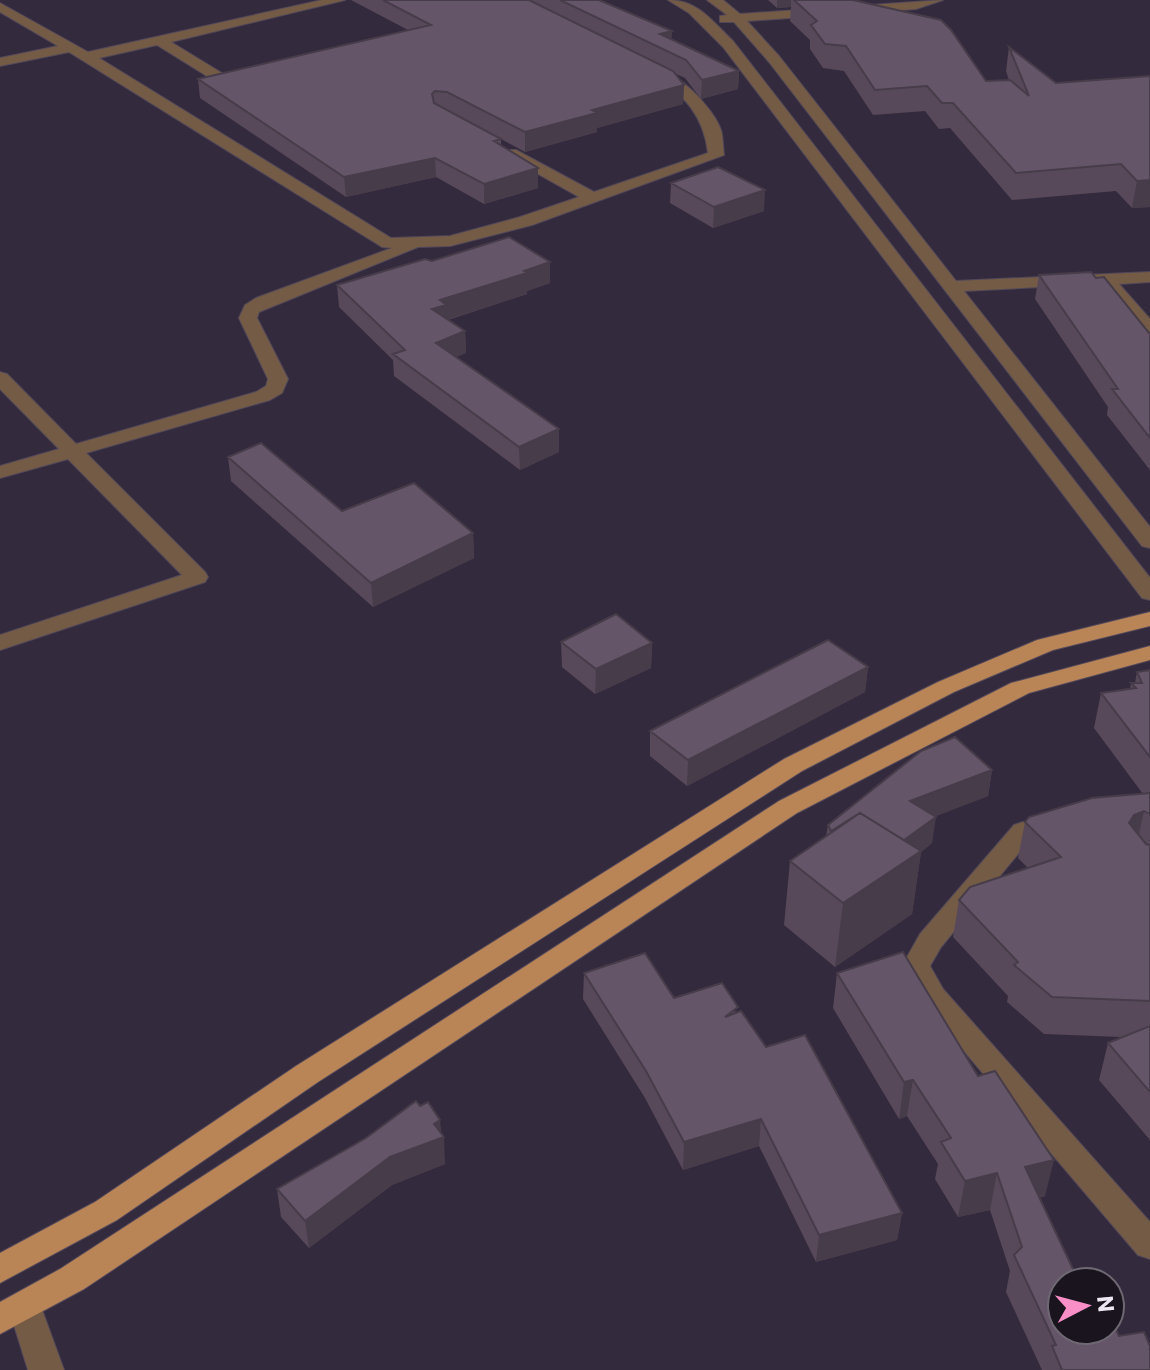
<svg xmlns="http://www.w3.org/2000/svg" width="1150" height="1370" viewBox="0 0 1150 1370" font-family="Commissioner,sans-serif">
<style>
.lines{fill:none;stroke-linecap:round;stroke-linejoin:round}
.minor-casing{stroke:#52485a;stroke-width:2}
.major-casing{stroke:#52485a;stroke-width:2}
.minor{fill:#745b45;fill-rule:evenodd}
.major{fill:#b98556;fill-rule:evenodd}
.wall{fill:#574959}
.shaded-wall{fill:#473c49}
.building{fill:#655568;stroke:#473c49;stroke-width:2}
</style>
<rect width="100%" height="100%" fill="#342a3d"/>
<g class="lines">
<g class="minor-casing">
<path id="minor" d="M322,0H345L171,42L225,75L249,73V79L218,83L157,45L99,58L391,238L450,236L520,217L579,197L506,156V150H516L594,192L708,153C704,117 684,92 652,76V70C675,67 714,109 721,130C723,137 723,147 724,155L532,225L450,246L418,247L259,312L257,318L288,379L282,393L270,400L86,453L205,572L208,577L205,582L0,650V635L182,575L68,459L0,478V466L59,449L0,389V372L7,374L76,444L256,392L266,386L268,379L239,318L245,305L256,298L392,248L382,247L69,52L0,66V58L58,46L0,12V3L88,52Z
M668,0C698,0 712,21 733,41L1150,578V600L1142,598L723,47L689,13Z
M707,0H723L740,14L943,0L916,9L747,21L779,56L956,281L1150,272V282L1119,284L1150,319V335L1144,334L1100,284L964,291L1150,527V548L1142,546L769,62L734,22H720V16L727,15Z
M1023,822L1032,825L1036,831L1032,837L941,947L930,966L943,989L1150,1222V1259L1138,1255L923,1003L902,966L920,934L1014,825Z
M25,1291L37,1296L64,1370H28L8,1306L13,1296Z"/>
</g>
<g class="major-casing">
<path id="major" d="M1150,612V626L1053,650L954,692L802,771L318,1082L117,1220L0,1283V1253L95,1202L296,1066L784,759L938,682L1037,640Z
M1150,646V660L1029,693L797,813L84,1289L0,1334V1302L60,1269L779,801L1011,683Z"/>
</g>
<use href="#minor" class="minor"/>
<use href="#major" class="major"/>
</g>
<path class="wall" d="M351,0H599L672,31L671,39L739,71L738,89L701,99L685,78L674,73L684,85L683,104L597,128V132L525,152L501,139V146L538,168V188L484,204L436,177L346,197L200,98L198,79L408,30Z
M768,0H853L986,81L1009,80L1006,71L1009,47L1056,83L1150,76V207L1132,208L1116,191L1012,200L950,128L939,129L925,111L873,115L844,71L823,68L810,49V40L790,21L791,7L777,8Z
M671,183L764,211L713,228L670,203Z
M1039,275L1150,334V470L1107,415L1108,407L1035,299Z
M550,283L527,291V294L448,320L465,331L466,353L456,357L559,452L520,470L394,376L393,360L339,307L337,285Z
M228,457L342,511L473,533L474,558L373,607L231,481Z
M561,642L652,643L651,668L595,694L562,667Z
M868,667L865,692L687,786L650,756V731Z
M1150,670V1140L1099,1080L1108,1043L1121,1037L1044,1034L1007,1002L1008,996L953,937L959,900L1028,868L1018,858L1025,822L1143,794L1094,728L1101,693L1130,689L1131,683H1135L1137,672Z
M992,770L988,796L935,816L932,843L921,852L912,914L835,967L784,925L790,861L826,836L828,825Z
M584,973L674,998L738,1012L902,1213L897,1240L816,1262L759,1146L683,1170L645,1098L583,999Z
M837,973L1045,1196L1039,1198L1073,1269L1119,1336L1150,1370H1042L1006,1292L1010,1271L990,1210L958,1217L935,1179L938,1164L907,1116L899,1119L833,1008Z
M441,1134L445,1164L392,1185L309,1248L281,1217L277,1189Z"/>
<path class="shaded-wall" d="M777,0H791V7L777,8Z
M672,31L671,49L660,34Z
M739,71L738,89L701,99L702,80Z
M684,85L683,104L597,128V132L525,152V132L592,110Z
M435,158L436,177L346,197L344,177Z
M538,168V188L484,204V184Z
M1150,180V207L1132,208L1137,181Z
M765,190L764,211L713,228L714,207Z
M550,262V283L527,291V294L446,320L432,309L440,300Z
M465,331L466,353L437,365L436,343Z
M559,429V452L520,470L519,447Z
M473,533L474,558L373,607L371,583Z
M652,643L651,668L595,694L596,669Z
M868,667L865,692L687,786L688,760Z
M992,770L988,796L906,828L910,801Z
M1144,811L1136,847L1129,823L1134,815Z
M936,817L932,843L921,852L912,914L835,967L843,903L897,846Z
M913,1080L907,1116L899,1119L904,1082Z
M761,1119L759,1146L683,1170L684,1142Z
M440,1120L442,1138L444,1137L445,1164L392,1185L309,1248L305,1221Z
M1054,1160L1045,1196L1017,1203L1025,1167Z
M997,1173L990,1210L958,1217L965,1181Z
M902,1213L897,1240L816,1262L819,1235Z"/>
<path class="building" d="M383,0H529L673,71L684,85L592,110L597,113L525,132L447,92L435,91L432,94L434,103L501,139L494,141L538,168L484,184L435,158L344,177L198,79L431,25Z
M560,0H599L672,31L660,34L739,71L702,80L686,60Z
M794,0H853L941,20L951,30L986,81L1010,80L1029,96L1009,47L1056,83L1150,76V180L1137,181L1121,164L1016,173L953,103H942L927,86L875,90L846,46L825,44L811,25L817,21Z
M718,167L765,190L714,207L671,183Z
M509,237L550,262L524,271L527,273L440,300L446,305L432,309L465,331L436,343L559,429L519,447L393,354L405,350L337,285L425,259L432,261Z
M1091,272L1096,278L1104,277L1150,334V438L1112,389H1118L1039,275Z
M261,443L342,511L414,483L473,533L371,583L228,457Z
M616,614L652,643L596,669L561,642Z
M828,640L868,667L688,760L650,731Z
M1150,670V757L1101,693L1136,688L1131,683H1142L1137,672Z
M955,737L992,770L910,801L936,817L904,840L860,813L831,831L828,825L921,751Z
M1150,793V814L1144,811L1134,815L1129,823L1146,844L1150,845V1001L1052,997L1014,965L1018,962L959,900L970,887L1061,857L1025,822L1029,817L1092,798Z
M860,813L921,851L843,903L790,861Z
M903,952L978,1076L995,1071L1054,1160L1025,1167L1073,1269L1091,1282H1062V1330H1110V1317L1119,1336L1144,1332L1150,1346V1370H1062L1052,1346L1056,1345L1014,1255L1022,1247L997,1173L965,1181L941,1142L951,1138L913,1080L904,1082L837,973Z
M645,953L674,998L722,983L738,1007L725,1017L741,1011L766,1047L805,1035L902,1213L819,1235L761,1119L684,1142L646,1071L584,973Z
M1150,1026V1092L1108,1043Z
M416,1101L420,1106L428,1102L440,1120L434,1124L444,1137L390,1157L305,1221L277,1189L366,1138Z"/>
<g transform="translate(1086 1306) rotate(84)"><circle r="38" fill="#19141d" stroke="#6e6873" stroke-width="2"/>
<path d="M0-6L14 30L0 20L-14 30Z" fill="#fa8fc7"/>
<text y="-12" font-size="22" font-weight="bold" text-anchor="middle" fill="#ede6f3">N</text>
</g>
</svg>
